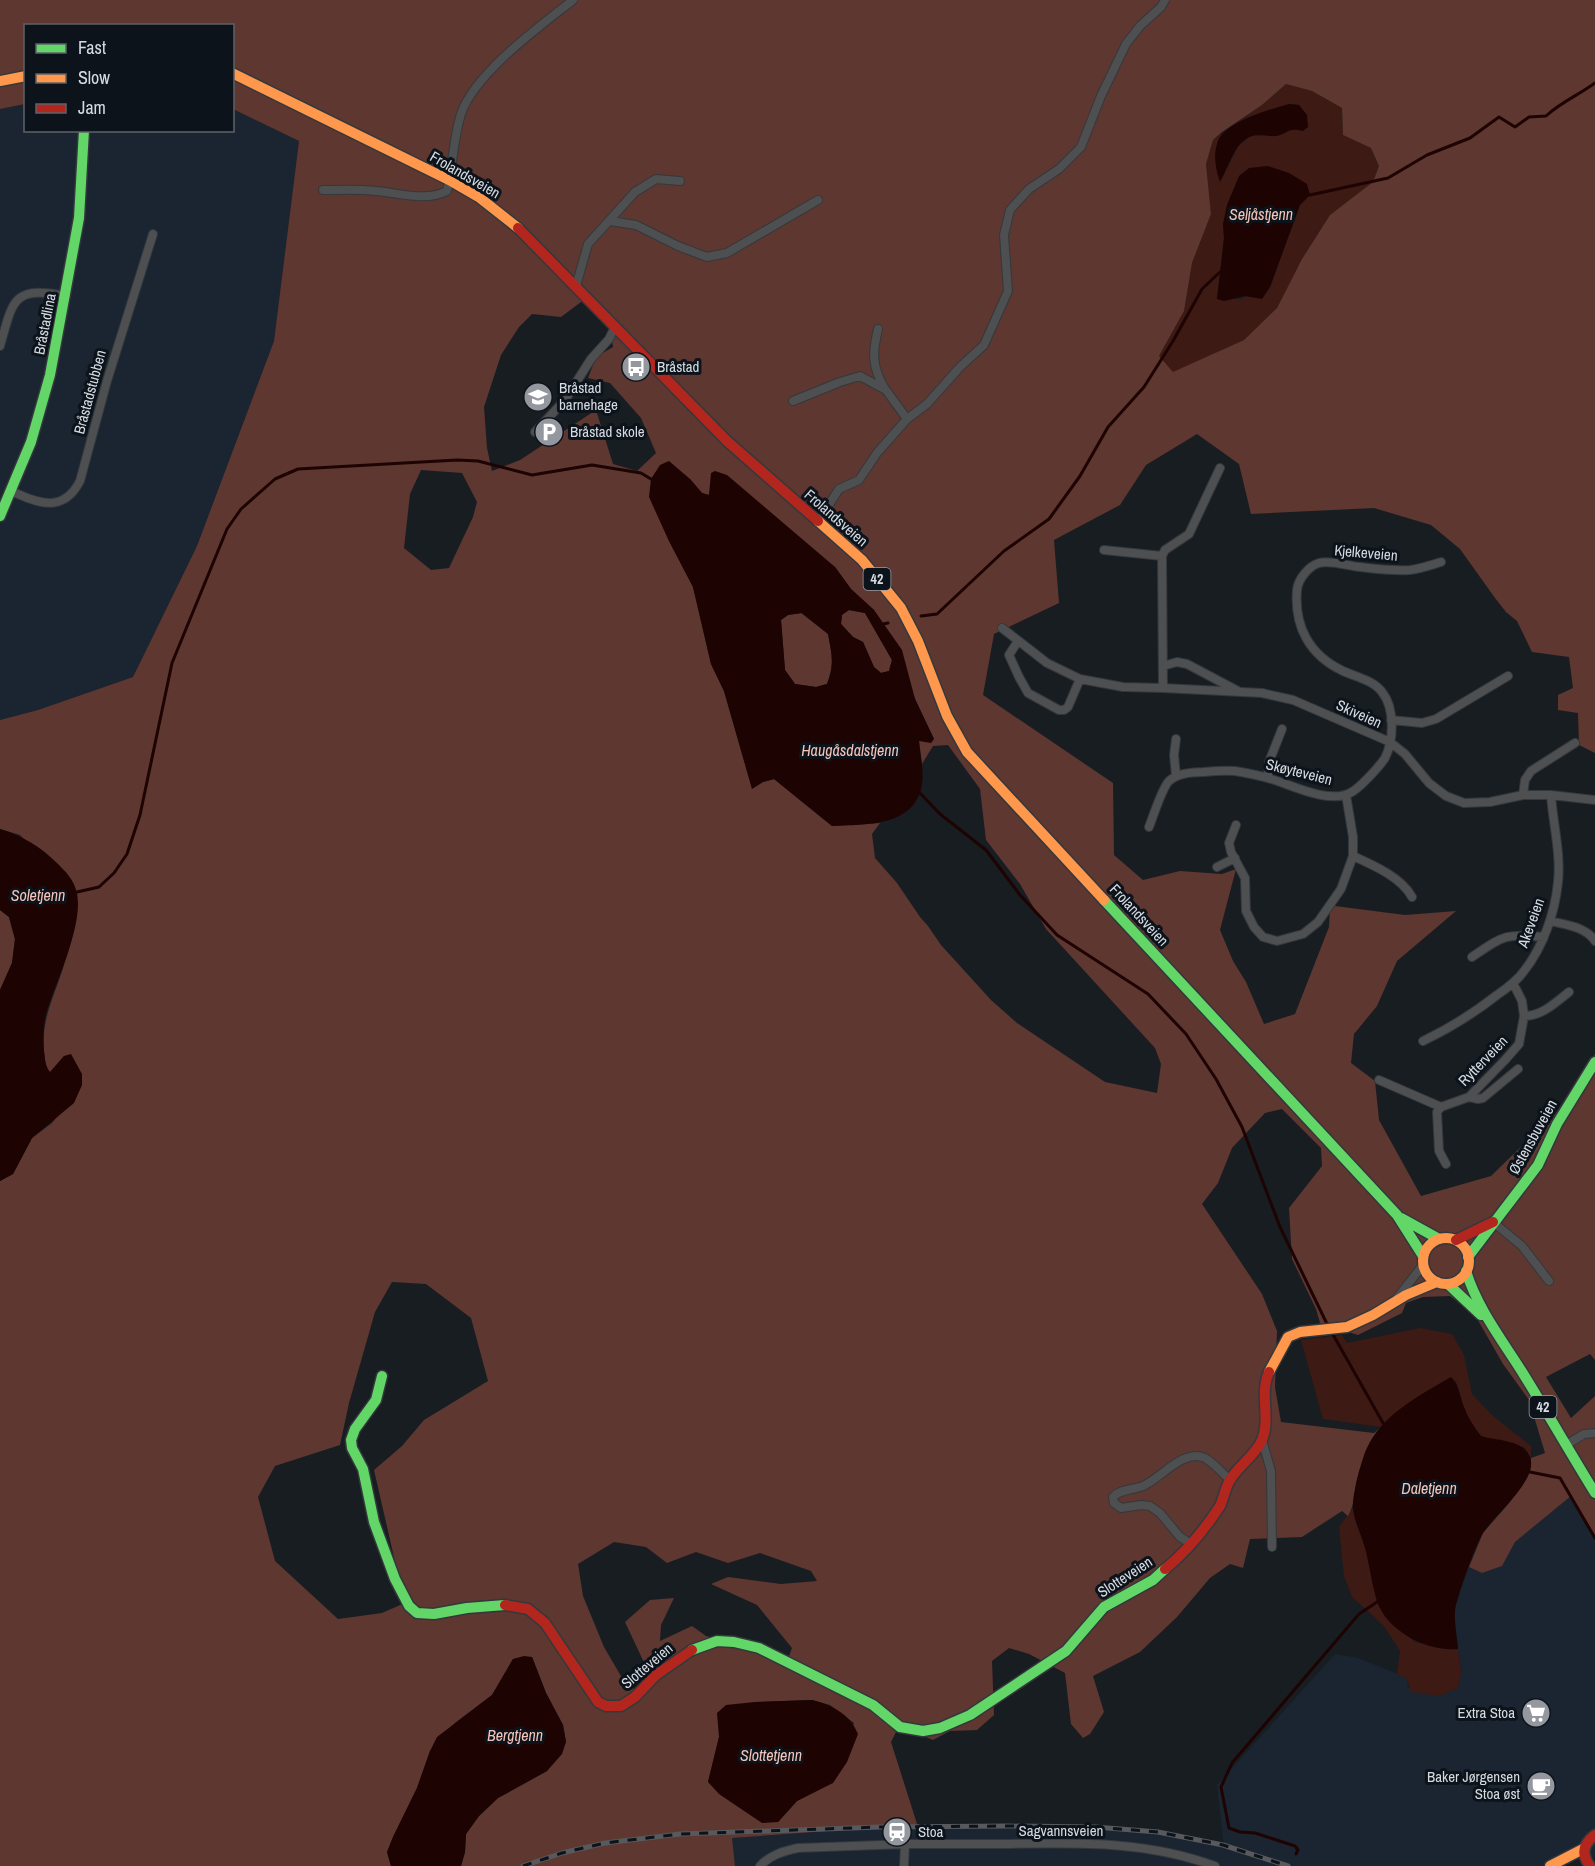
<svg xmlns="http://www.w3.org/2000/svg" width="1595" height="1866" viewBox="0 0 1595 1866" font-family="'Archivo Narrow',sans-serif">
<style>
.built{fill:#1a2531}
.green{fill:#3d1a14;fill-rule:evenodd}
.forest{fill:#5e3730;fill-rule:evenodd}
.water{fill:#1e0303;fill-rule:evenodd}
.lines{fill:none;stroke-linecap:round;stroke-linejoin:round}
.stream{stroke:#1e0303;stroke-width:3}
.street-casing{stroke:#33383c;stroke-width:10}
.fast-casing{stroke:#33383c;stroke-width:13}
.slow-casing{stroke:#33383c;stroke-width:13}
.jam-casing{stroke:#33383c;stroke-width:13}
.street{stroke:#4d4f51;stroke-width:8}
.fast{stroke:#63d668;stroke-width:10}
.slow{stroke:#ff974d;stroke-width:10}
.jam{stroke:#b3261e;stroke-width:10}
.rail-casing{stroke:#57595d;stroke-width:5}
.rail{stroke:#0c131b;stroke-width:3;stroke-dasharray:9;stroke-linecap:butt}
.labels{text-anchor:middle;stroke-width:6;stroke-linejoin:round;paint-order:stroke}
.shield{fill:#0c131b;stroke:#999fa6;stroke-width:1.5}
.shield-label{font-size:14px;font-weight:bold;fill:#d6dbe1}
.street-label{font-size:15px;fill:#d6dbe1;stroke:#0c131b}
.poi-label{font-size:15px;fill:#d6dbe1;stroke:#0c131b;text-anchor:start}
.water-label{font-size:16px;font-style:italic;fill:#f6c4b9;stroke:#0c131b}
</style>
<rect width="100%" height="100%" fill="#181d22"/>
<path class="built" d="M25,104L26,130H232L233,109L299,141L274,341L197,546L133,677L38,710L0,720V109Z
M1571,1496L1595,1536V1857L1542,1866H735L731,1838L897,1826L1075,1827L1173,1834L1224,1847L1217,1785L1335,1654L1358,1658L1378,1666L1407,1678L1408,1687L1439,1696L1458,1688L1461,1674L1454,1610L1469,1567L1482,1573L1502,1566L1515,1542Z"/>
<path class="green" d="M1286,84L1312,91L1342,108L1343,135L1371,148L1379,166L1373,183L1330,215L1302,259L1277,308L1244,340L1173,373L1159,356L1184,311L1192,263L1211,214L1206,164L1213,140L1262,105ZM1289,104L1299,105L1292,129L1276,136H1251L1238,146L1226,171L1246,118ZM1306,198L1300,205L1270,287L1240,299H1217L1224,238L1223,224Z
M1420,1328L1452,1334L1464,1355L1472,1394L1493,1416L1531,1446V1458L1524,1447C1514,1445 1490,1441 1482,1437C1468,1428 1460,1396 1456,1381L1383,1423L1381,1427L1323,1419L1301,1340L1342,1335L1347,1343Z
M1353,1508L1366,1549L1377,1602L1387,1619L1415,1642L1452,1649H1458L1461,1674L1458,1688L1439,1696L1411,1692L1407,1679L1397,1674L1400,1651L1384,1626L1352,1597L1344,1576L1339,1527Z"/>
<path class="forest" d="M0,0H1595V753L1579,745L1578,713L1558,710V695L1573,688L1569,657L1532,652L1517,621L1506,612L1495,598L1460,549L1431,525L1374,508L1251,514L1239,464L1197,434L1146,465L1120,505L1054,540L1059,603L994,634L983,695L1113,783L1114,855L1143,880L1180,871L1222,874L1236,869L1220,930L1233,961L1246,982L1264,1024L1295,1014L1329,927L1330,907L1335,906L1405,915L1456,911L1397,961L1377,1006L1354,1034L1351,1063L1375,1081L1379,1120L1421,1196L1491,1176L1568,1101L1595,1054V1360L1590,1354L1546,1377L1571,1418L1595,1396V1536L1571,1496L1515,1542L1502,1566L1482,1573L1469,1567L1483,1533L1510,1502L1530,1472L1531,1458L1545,1453L1529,1400L1503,1364L1475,1315L1450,1296L1423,1297L1406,1303L1402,1313L1358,1335L1320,1323L1316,1309L1292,1259L1289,1208L1322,1166L1321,1148L1282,1109L1265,1113L1232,1148L1218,1183L1202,1204L1262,1294L1277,1331L1275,1387L1281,1422L1374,1433L1381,1427C1370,1444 1362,1460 1357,1479C1354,1493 1355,1504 1348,1516L1342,1511L1302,1537L1250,1539L1243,1568L1230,1564L1210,1578L1177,1617L1140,1652L1093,1676L1104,1712L1090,1734L1083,1738L1071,1724L1065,1673L1029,1654L1009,1648L992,1661L994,1715L977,1730L950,1731L933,1740L899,1726L891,1742L918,1827L897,1826L732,1838L735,1866H461L465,1852L466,1834L479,1816L498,1798L547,1771L566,1742L563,1725L546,1693L532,1657L513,1659L492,1695L455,1723L430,1751L417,1788L393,1837L387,1852L391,1866H0V1181L13,1174L32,1138L52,1123L82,1085L64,1056L50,1073C45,1066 45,1059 44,1051C41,1018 55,995 64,965C72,941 77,918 77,892L20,835L0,829V720L38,710L133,677L197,546L274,341L299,141L233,109L232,26H26L25,104L0,109ZM1286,84L1312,91L1342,108L1343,135L1371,148L1379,166L1373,182L1330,215L1302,259L1277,308L1244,340L1173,372L1159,356L1184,311L1192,263L1211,214L1206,164L1213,140L1222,132L1262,105ZM585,299L610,326L613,347L596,357L588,378L610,383L641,418L656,453L637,471L613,464L596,410L520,460L492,471L487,448L484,407L501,355L519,327L532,314L561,317ZM421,470L462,473L477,502L473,517L449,568L431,570L404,548L410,494ZM690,479L702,493L709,495L711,487L835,567L851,589L874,610L883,624L909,682L915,699L934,739L919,741L922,764L933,746L948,745L980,789L986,840L1020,884L1046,929L1155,1048L1161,1064L1157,1093L1105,1082L1017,1023L991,1000L941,945L928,926L920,917L897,883L875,858L872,834L880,823L832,826L774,779L763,782L752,788L724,691L711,664L693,587L668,539ZM392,1282L426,1284L471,1318L488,1381L424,1420L402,1446L374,1470L396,1566L407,1602L382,1613L338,1619L275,1561L258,1497L275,1466L340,1445L349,1403L375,1312ZM614,1542L646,1547L667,1563L696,1552L728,1563L760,1553L811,1571L817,1581L781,1584L728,1577L711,1584L757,1605L792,1648L788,1659L706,1636L692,1626L660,1641L661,1625L674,1598L650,1600L625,1622L648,1671L637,1691L625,1683L604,1647L583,1596L578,1564ZM812,1700L830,1705L854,1723L833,1782L797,1801L778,1822L708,1782L719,1737L755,1702Z
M849,610L865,613L892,660L889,671L881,673L874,667L863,642L853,637L841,624L842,614Z
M801,613L828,634C832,655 834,664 827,684L816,687L795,684L785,670L781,620L788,615Z
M0,910L9,917L15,939L12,963L0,990Z"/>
<path class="water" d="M1289,104L1299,105L1307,115L1308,127L1303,131C1286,127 1289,134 1276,136C1268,137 1260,133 1252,136C1234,142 1229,167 1220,182C1216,170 1213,157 1217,144C1222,122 1269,110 1289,104Z
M1268,166L1289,173L1307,184L1310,195L1300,205L1270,287L1262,299L1245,296L1224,301L1217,299L1224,238L1223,224L1227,205L1239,176L1249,168Z
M669,461L690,479L702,493L709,495L711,473L715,471L727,475L835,567L851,589L874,610L902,650L915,699L934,739L931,743L919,741C920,755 924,770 922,784C915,828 865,824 832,826L774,779L763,782L752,789L724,691L711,664L693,587L668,539L649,497L651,479L660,465ZM849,610L865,613L892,660L889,671L881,673L874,667L863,642L853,637L841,624L842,615ZM802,613L828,634C832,655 835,665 827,684L816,687L795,684L785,670L781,620L788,615Z
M0,829C23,836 41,847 58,864C66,872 73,879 76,890C86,921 55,983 46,1014C43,1026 43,1039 44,1051C45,1059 45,1066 50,1072L64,1056L71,1054L82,1074V1085L74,1103L32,1138L13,1174L0,1181V990L12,963L15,939L9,917L0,910Z
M1451,1377C1459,1384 1460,1397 1464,1407C1468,1418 1474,1427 1481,1436C1496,1441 1523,1439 1530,1457C1539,1480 1494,1515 1483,1533C1476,1543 1455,1601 1455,1612C1454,1624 1457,1637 1458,1649C1427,1652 1387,1631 1377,1601C1372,1585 1370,1568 1366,1552C1363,1538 1354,1522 1353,1508C1352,1495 1361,1462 1366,1450C1382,1414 1419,1396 1451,1377Z
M524,1656L532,1657L546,1693L563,1725L566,1742L562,1754L547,1771L498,1798L479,1816L466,1834L465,1852L461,1866H391L387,1852L393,1837L417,1788L430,1751L437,1737L492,1695L513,1659Z
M812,1700C832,1705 850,1714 858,1734L847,1762L833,1783L797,1801L778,1822L762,1823L719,1794L708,1782L719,1737L717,1713L726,1705L755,1702Z"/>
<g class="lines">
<path class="stream" d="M1310,195L1388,178L1427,155L1470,138L1499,117L1515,127L1529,117L1546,116C1561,102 1579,95 1595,83
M921,616L937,614L1004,551L1049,519L1080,476L1108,427L1144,387L1173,341L1202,289L1220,272
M883,624L888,623
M919,792L940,814L986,850L1020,895L1057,935L1148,994L1186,1034L1216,1079L1242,1127L1280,1227L1328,1326
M77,892L99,887L114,873L127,854L140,815L172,663L227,529L241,509L275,479L298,469L457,460L478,461L532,475L592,465L641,473L651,479
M1331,1331L1383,1423
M1530,1472L1560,1478L1595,1538
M1296,1854L1298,1850L1295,1846L1255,1833L1240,1832L1229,1828L1221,1787L1232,1763L1359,1614L1377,1602"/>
<g class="street-casing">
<path id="street" d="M323,190C340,190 359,189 376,191C399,193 426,202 447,191C453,166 453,139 461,114C475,73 539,27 573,0
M610,221L636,225L678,246L707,257L727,253L818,200
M576,286L588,244L635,192L656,179L680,181
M878,329C872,354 872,367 885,389
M0,346C13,301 12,285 66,296
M793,401L840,382L860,376L886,390L907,419
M535,432L565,400L591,359L609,339L615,327
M11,491C38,503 63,514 80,481L107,381L153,234
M818,522L839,489L859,480L877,453L907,419L927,404L960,367L984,345L1008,291L1004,235L1010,210L1029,189L1059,169L1081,147L1101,96L1126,44L1140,26L1161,7L1165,0
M1104,550L1162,556
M1002,628L1047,663L1080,679L1123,687L1163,688L1262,693L1293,700L1390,742L1405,754L1429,783L1446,796L1464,803L1490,802L1523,795H1551L1595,800
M1018,641L1009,655L1019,677L1028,693L1059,710H1064L1068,707L1080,679
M1163,666L1177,662L1187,664L1238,691
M1163,688L1162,556L1165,550L1189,534L1220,468
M1391,720L1422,723L1436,719L1508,676
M1176,776L1174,755L1176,739
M1268,778L1269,762L1282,729
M1523,795L1525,780L1531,771L1575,743
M1236,825L1229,843L1231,852L1245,878L1246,911L1254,927L1263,937L1277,941L1303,934L1318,922L1341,889L1353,856V837L1346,795
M1149,827C1153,817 1162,788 1169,781C1178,773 1192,772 1203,772C1214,771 1225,770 1235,771C1247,773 1259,775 1271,779C1292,785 1328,804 1350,793C1359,789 1379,767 1385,758C1394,740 1395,708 1382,692C1373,680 1356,677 1343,671C1309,655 1294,626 1297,590C1298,579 1309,566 1319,563C1331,560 1348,566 1360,567C1376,569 1394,571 1410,570C1420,569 1431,565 1441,562
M1353,856C1373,865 1401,877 1412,897
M1217,867L1235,858
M1550,921C1565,925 1585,926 1595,941
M1472,957C1503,936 1505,933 1544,937
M1524,1016C1542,1016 1555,1003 1569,992
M1423,1041C1450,1028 1473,1014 1497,995C1507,988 1517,981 1524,971C1543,947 1555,913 1558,882C1561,853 1553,824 1551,795
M1379,1080L1441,1107
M1469,1097L1478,1099L1483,1098L1518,1069
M1446,1164L1439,1151L1437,1112L1441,1107L1469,1097L1505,1060L1519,1044L1524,1016L1522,1001L1513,983
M1493,1222L1522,1246L1549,1281
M1398,1297L1423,1265
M1262,1440L1271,1471L1272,1547
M1566,1445L1584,1434L1595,1433
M1190,1543L1180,1537L1160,1513L1150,1506L1141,1505L1121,1508L1114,1503L1113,1497C1120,1489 1133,1490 1143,1486C1161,1478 1184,1448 1205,1458C1214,1463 1222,1473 1230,1480
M760,1866C770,1855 784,1851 798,1848C834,1847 871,1845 907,1844C939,1844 971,1844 1003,1844C1077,1843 1144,1840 1215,1866
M904,1866L905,1844"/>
</g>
<g class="fast-casing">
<path id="fast" d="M0,516L31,442L50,375L79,218L84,130
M1104,900L1397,1215L1423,1256
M1401,1218L1439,1239
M1468,1257L1538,1165L1557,1124L1595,1062
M1466,1271C1478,1310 1503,1341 1524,1375C1548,1414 1571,1454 1595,1493
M1448,1284L1481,1315
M382,1376L376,1400L355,1429L351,1440L352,1448L363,1469L374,1522L395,1579L409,1606L417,1613L434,1614L467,1608L505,1605
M692,1650L717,1641L734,1642L759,1648L873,1705L900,1727L923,1731L940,1728L970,1715L1066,1651L1104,1607L1153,1580L1165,1569"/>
</g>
<g class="slow-casing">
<path id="slow" d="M232,73L449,180L480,198L518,228
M0,81L26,76
M818,521L862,560L901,608L918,641L947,716L967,752L1104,900
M1423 1261a23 23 0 1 1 46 0a23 23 0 1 1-46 0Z
M1269,1372L1288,1337L1300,1332L1347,1327L1373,1315L1406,1295L1437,1282
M1550,1866L1583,1849"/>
</g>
<g class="jam-casing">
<path id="jam" d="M518,228L727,441L818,521
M1456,1240L1493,1222
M1165,1569C1186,1552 1205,1529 1220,1506C1224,1498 1225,1488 1230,1480C1238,1466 1255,1456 1262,1440C1271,1419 1259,1393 1269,1372
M505,1605L528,1609L545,1623L598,1702L606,1706H621L635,1697L656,1675L692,1650
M1590,1866C1581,1854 1583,1844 1595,1835"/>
</g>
<use href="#street" class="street"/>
<use href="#fast" class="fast"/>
<use href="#slow" class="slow"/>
<use href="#jam" class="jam"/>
<g class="rail-casing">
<path id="rail" d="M523,1866L562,1853L605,1843L680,1834L880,1827L1007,1826L1095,1827L1158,1832L1223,1845L1288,1866"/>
</g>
<use href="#rail" class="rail"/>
</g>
<defs>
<g id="bus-disc" transform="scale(1.5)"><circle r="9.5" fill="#94989e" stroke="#0c131b"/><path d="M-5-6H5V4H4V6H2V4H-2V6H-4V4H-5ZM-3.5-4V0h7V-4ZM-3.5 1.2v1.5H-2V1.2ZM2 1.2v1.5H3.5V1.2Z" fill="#fff"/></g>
<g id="school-disc" transform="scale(1.5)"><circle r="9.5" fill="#94989e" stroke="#0c131b"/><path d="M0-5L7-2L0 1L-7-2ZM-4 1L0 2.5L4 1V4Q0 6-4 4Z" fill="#fff"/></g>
<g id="parking-disc" transform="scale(1.5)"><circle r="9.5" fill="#94989e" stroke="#0c131b"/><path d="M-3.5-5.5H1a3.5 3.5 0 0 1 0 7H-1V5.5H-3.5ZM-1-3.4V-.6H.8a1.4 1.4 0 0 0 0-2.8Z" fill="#fff"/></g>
<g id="supermarket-disc" transform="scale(1.5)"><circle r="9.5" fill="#94989e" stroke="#0c131b"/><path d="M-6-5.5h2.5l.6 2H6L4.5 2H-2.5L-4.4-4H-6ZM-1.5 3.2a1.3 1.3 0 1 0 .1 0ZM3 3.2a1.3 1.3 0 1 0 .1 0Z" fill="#fff"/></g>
<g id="cafe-disc" transform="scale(1.5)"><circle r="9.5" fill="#94989e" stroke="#0c131b"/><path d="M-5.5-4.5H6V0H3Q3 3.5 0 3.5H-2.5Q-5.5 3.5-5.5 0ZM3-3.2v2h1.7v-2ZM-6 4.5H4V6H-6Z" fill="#fff"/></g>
<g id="station-disc" transform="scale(1.5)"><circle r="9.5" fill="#94989e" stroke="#0c131b"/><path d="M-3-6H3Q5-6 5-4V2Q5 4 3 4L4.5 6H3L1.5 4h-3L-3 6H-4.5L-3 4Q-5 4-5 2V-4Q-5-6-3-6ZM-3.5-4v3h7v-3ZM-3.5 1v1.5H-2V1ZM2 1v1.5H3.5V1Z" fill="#fff"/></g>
</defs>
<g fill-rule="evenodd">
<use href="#bus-disc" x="636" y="367"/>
<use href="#school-disc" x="538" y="397"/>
<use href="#parking-disc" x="549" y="432"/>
<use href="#supermarket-disc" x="1536" y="1713"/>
<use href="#cafe-disc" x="1541" y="1786"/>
<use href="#station-disc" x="897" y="1832"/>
</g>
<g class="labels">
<g class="shield">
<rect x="863.5" y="568" width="27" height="22" rx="4.5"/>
<rect x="1529.5" y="1396" width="27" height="22" rx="4.5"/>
</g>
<g class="shield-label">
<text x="877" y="584">42</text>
<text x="1543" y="1412">42</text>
</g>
<g class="street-label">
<text transform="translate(465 175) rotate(30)" y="5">Frolandsveien</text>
<text transform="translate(45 324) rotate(-79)" y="5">Bråstadlina</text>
<text transform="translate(90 392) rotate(-75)" y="5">Bråstadstubben</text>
<text transform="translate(836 518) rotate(41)" y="5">Frolandsveien</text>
<text transform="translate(1366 553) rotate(5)" y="5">Kjelkeveien</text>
<text transform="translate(1359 714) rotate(24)" y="5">Skiveien</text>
<text transform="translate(1299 772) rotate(14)" y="5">Skøyteveien</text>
<text transform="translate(1139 915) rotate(47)" y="5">Frolandsveien</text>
<text transform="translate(1531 923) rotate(-70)" y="5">Akeveien</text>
<text transform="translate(1483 1061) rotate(-46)" y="5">Rytterveien</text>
<text transform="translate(1533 1137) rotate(-61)" y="5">Østensbuveien</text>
<text transform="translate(1125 1577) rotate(-33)" y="5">Slotteveien</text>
<text transform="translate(647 1666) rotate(-40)" y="5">Slotteveien</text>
<text x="1061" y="1836">Sagvannsveien</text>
</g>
<g class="poi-label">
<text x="657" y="372">Bråstad</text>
<text x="559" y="393">Bråstad<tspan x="559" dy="17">barnehage</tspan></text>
<text x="570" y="437">Bråstad skole</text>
<text x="1515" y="1718" text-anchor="end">Extra Stoa</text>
<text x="1520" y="1782" text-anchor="end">Baker Jørgensen<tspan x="1520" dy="17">Stoa øst</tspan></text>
<text x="918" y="1837">Stoa</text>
</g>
<g class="water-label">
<text x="1261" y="220">Seljåstjenn</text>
<text x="850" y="756">Haugåsdalstjenn</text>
<text x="38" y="901">Soletjenn</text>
<text x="1429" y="1494">Daletjenn</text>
<text x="515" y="1741">Bergtjenn</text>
<text x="771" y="1761">Slottetjenn</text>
</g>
</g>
<rect x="24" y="24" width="210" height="108" fill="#0c131b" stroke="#5d636a" stroke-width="1.5"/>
<rect x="36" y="44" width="30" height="9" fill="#63d668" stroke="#5d636a" stroke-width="1.5"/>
<text x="78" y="54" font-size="18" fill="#d6dbe1">Fast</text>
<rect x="36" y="74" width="30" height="9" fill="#ff974d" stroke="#5d636a" stroke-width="1.5"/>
<text x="78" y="84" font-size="18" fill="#d6dbe1">Slow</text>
<rect x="36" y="104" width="30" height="9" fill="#b3261e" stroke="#5d636a" stroke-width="1.5"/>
<text x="78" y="114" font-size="18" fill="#d6dbe1">Jam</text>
</svg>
